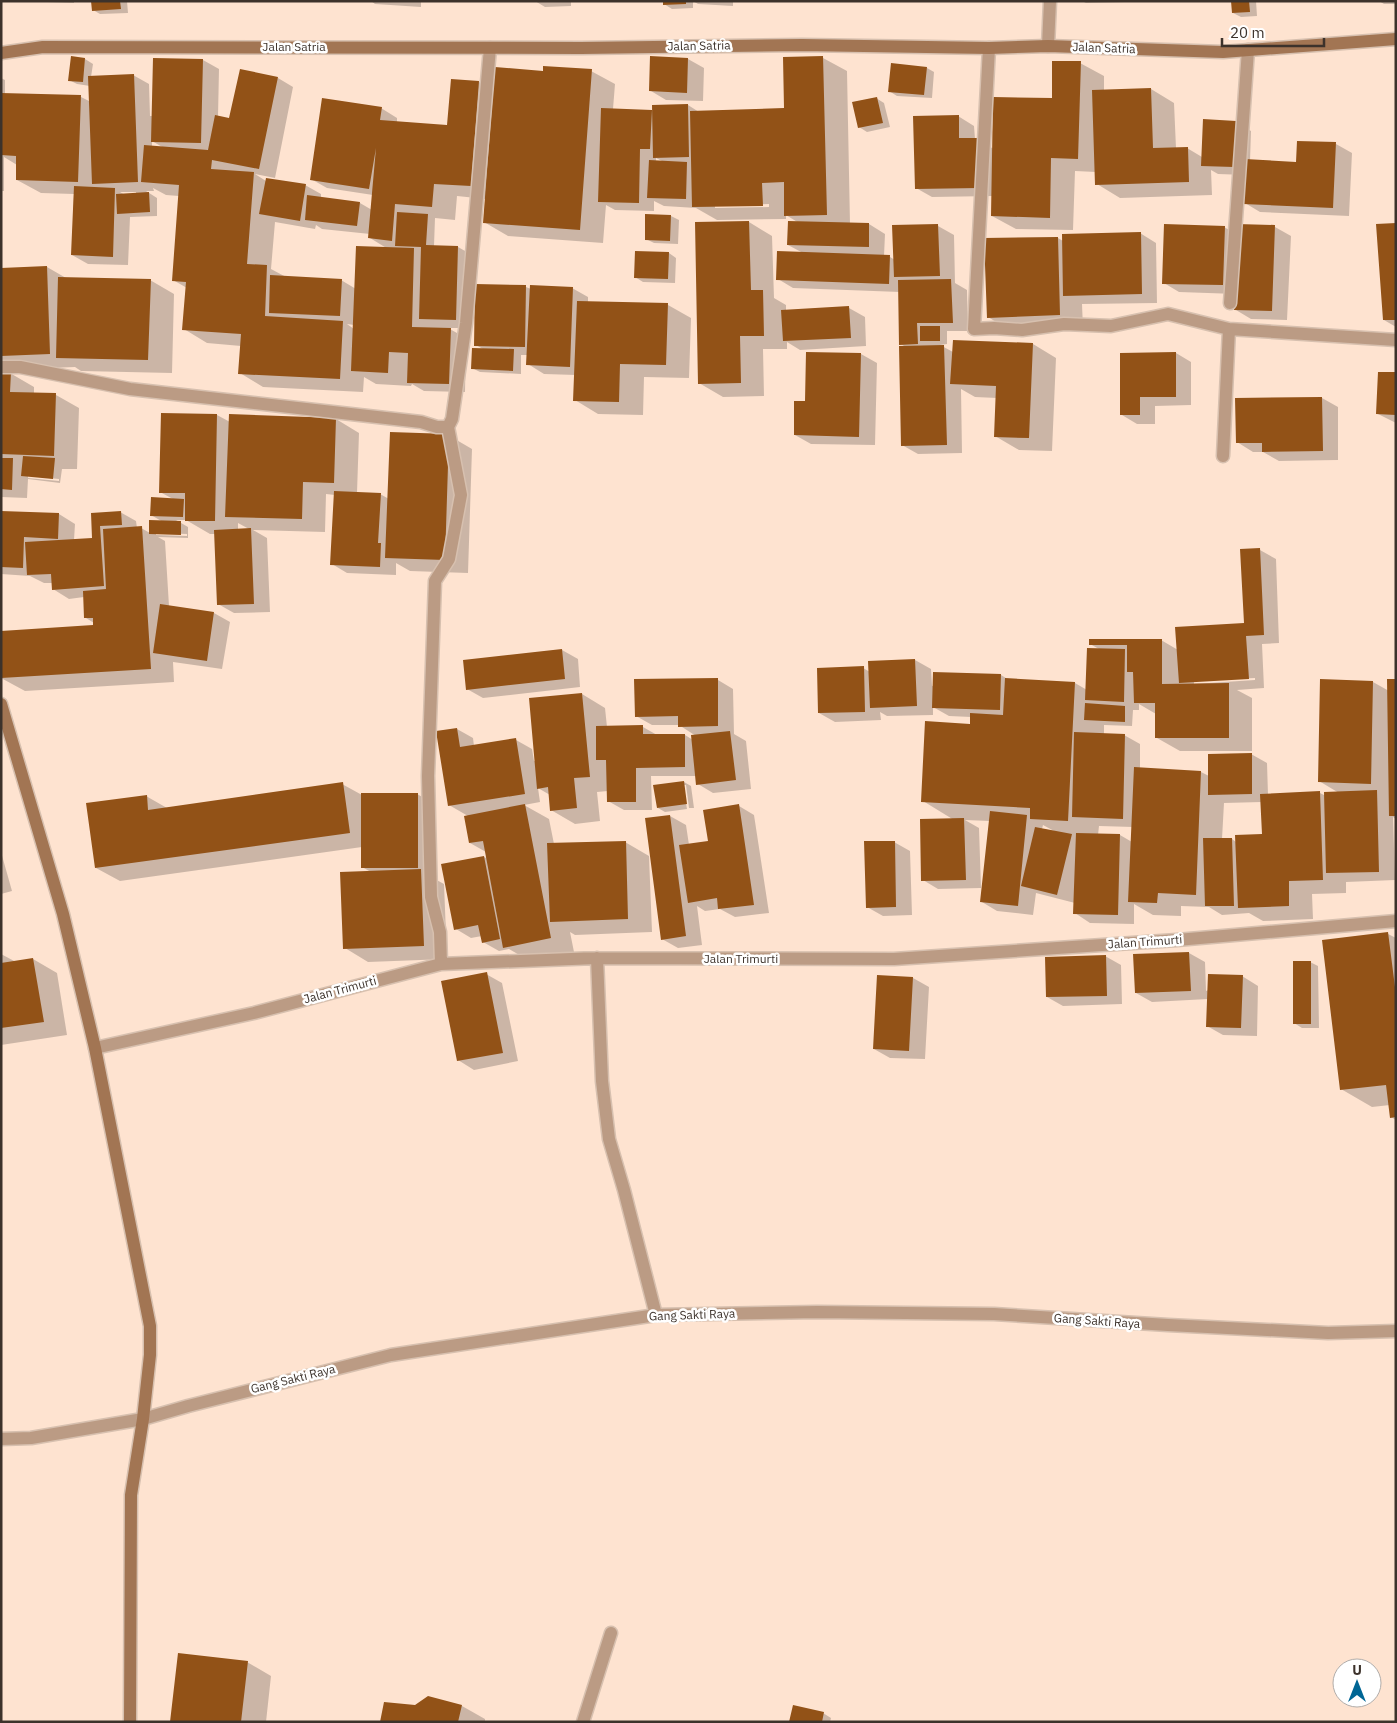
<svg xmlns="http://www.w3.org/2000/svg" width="1397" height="1723" viewBox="0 0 1397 1723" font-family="'IBM Plex Sans',sans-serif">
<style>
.shadow{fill:#0003;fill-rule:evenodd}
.building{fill:#925217}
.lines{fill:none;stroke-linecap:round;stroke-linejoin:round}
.street-casing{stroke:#d7c0af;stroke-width:15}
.secondary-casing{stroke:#d7c0af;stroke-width:15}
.street{stroke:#bb9b84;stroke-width:12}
.secondary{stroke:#a27553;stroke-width:12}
.labels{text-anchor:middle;stroke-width:5;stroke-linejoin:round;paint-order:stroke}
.street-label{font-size:12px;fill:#3c322b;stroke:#fff}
</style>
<rect width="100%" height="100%" fill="#fee3d0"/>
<path class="shadow" d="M20,1H74V3Z
M92,1H127L128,13L100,14L93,10Z
M371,1H421V7L375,4Z
M535,1H582L571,2V6L545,7Z
M664,1H693V8L672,9L664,4Z
M693,1H733V6L698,4Z
M1082,1H1164L1086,3Z
M1232,1H1256L1257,16L1241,17L1233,13Z
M1379,1H1396V4H1384Z
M72,58L85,59L93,64L91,77L133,75L149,84L150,116H153L203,60L219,69L218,117L230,119L278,78L293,87L275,178L255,174L266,181L305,185L321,194V198L360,203L372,210L373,195L327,188L311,179L381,108L397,118V122L448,126L452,80L479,82L494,91L544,72L591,71L615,84L613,109L654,111L688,105L699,112L785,110L823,58L847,71L850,224H869L885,234L884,256L890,257L895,260L894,227L938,226L954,235L955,283L967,290L968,331H947V344L940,345L953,352L1033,344L1056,358L1052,451L1019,450L995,436L997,398L975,397L961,389L962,453L918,454L902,445L907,348L901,344L900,292L793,288L778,279L803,253L788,245L799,223L786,215V219L717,220L696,208L664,206L654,201V211L615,210L606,205L603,243L508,236L484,222L486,199L457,196L455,220L435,218L434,246L458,247L474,256L472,328H448L466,338L465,392L424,391L412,384L411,386L376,384L364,377L363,392L263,387L240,373L241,346L207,343L184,329L187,288L173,280L179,196L166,195L153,188L154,191H146L157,198V216L130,217L128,265L88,264L72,255L74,194L41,193L17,180V165L4,157V191H1V78L5,80V94L81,97L91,102L90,86L77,84L69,80ZM152,141L164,148L152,147ZM656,158L664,162H656ZM120,192H136V194L125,195ZM769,204V207L715,208V205ZM275,222L315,229L316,225L322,229L370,234V238L388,249L356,289L341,280L286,277L271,269ZM347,324L354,325V329Z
M652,58L688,59L704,68L703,101L666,100L651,91Z
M1080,63L1104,76V91L1151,89L1174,103L1176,148H1187L1202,157L1236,122L1251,131L1250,161L1297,163L1336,144L1352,153L1349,216L1260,212L1245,203L1246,175L1218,174L1211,170L1212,195L1120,198L1097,184L1096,172L1075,171L1073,230L1016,229L992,216L993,196L932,197L916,188L958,116L974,126L975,139L994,149L1053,100Z
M927,68L934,72L932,98L897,96L889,91Z
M876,98L884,103L890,127L867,132L859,127Z
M647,215L671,216L679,220L678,244L654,243L646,239Z
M749,222L772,236L774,298L786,305V311L849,308L865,317L866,346L800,350L787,342V349H763L764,396L723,397L699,383Z
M1396,224V327L1384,320Z
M1224,227L1238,235L1275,227L1291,236L1287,320L1251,319L1236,310V294L1179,292L1164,283Z
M1140,233L1156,243L1157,303L1082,304L1083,328L1011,331L988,317L1058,238L1063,241Z
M669,253L676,258L675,283L643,282L635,277Z
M47,267L66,278L150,280L174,294L172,373L81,371L75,367L1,370V269Z
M477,286L526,287L531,289L572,288L588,297V302L668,305L691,318L689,378L644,377L643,415L598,414L575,400L576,375L544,374L528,364V355H521V374L480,372L472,368L483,349L476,345Z
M1176,353L1191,362V405L1155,406V424H1137L1122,415Z
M861,354L877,363L875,445L811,444L795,435L806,402Z
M1,373H10L34,387V394L56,395L79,408L77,469H62L60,483L28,479L27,498L1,497ZM28,476L59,479V481L28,478Z
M1396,374V423L1378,414Z
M1322,398L1338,407V460L1279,461L1263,452H1253L1237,442Z
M163,414L217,415L230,422L336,419L359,433L357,493L380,494L389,499L448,435L472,449L468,573L410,571L396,563V575L347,573L332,564L335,495L326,494L325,532L253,530L267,538L270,612L234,613L218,604L215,534H210L186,520H176L188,527V538L158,537L165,541L169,606L214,613L230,622L222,669L173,662L174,682L25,691L1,678L94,626V623L86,618L84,597L69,599L53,589V583H44L30,576L1,574V512L59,514L75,524L74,540L93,539L92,514L120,512L136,521L137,528H141L150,533L163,522L151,515L173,499L160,492ZM238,523L249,529L238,530ZM156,533L187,534V536L156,535Z
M1260,550L1276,559L1279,643L1262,644L1264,688L1237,690L1252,698V751H1180L1157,738L1156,714L1139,704V710H1133L1132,726L1104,725V734L1124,735L1140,744V769L1201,772L1209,776L1251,754L1267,763L1268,795L1320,793L1326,796L1339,793L1319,781L1373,682L1389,691L1396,680V819L1393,817L1395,880L1346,882V893L1312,894L1313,919L1263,921L1249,913L1222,915L1209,907L1181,906V916L1153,915L1134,904V924L1090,923L1075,913V903L1036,893L1033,915L997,911L982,902L990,821L965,820L979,828L981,888L938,889L923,880L954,820L923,801L971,725V717L949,716L933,707V715L887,716L880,712L881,720L835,722L819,713L863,668L870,672L915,660L931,669L932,686L1001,675L1009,680L1075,683L1087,690L1099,649L1090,644L1161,640L1178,650L1245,624ZM1255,678V680L1194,684V681ZM1262,802L1263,835L1236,842L1232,839H1222L1224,803ZM1043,825L1054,831L1042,829ZM1099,826L1133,827L1132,842L1120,835H1098Z
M562,650L578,659L580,687L483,698L467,689Z
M718,680L733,689L734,734L746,741L751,789L713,793L698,784L697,776H651L652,810H624L608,801V791L597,792L600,821L575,824L551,810L550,795L538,788L540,802L524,805L549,819L554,844L625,842L649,856L652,932L575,935L570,932L574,952L528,960L509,949L499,951L483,942L482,936L471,938L456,929L484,857L488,859L486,852L470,843L468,816L449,805L457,729L473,738L474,746L516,740L532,749L534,761H536L582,694L605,708L607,727H643L657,735H685L693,740L696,736L679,725H652L636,716Z
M684,782L691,786L694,808H689L686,785H683L687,809L665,812L658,808Z
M342,784L362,795L417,794L433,803V878L444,884L447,959L368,962L345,948L371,872L362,867V847L120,881L96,868L146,796L167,808Z
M739,806L754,815L769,913L735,917L720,909L705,911L697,906L702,945L678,948L662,939L670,816L686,825L689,845L709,842Z
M894,842L910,851L912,915L883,916L867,907Z
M1,852L12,891L1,894Z
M1388,934L1396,938V1120L1391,1117L1390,1105L1372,1107L1341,1089Z
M1189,953L1205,962L1206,991L1242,976L1258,986L1257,1036L1223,1035L1207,1026L1208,999L1152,1002L1136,993L1135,956Z
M1,954L16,962L33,959L57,973L67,1035L1,1045Z
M1105,956L1121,965L1122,1004L1063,1006L1047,997Z
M1310,962L1318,966L1319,1028H1302L1294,1023Z
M486,974L502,983L518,1061L474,1070L458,1060Z
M878,977L913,978L929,987L925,1059L890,1058L874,1049Z
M247,1662L271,1676L266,1722H171Z
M428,1697L462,1706L485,1719V1722H381L416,1706Z
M823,1713L831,1718L830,1722H791Z"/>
<path class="building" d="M91,1H120L121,9L92,11Z
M663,1H686V4L663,5Z
M1231,1H1249L1250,12L1232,13Z
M71,56L85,58L83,82L68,81Z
M650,56L688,58L687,93L649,91Z
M823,56L827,215L784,216V182L762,183L763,206L692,207L690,111L784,108L783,57Z
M153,58L203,59L201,143L151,142Z
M1052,61H1081L1078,159L1051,158L1050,218L991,216L993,97L1052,98Z
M891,63L927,67L924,95L888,92Z
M543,66L592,69L580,230L483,223L495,67L543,71Z
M240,69L278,77L259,169L212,160L211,169L254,172L247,264L267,265L265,316L343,321L340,379L238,374L241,334L182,330L186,282L172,281L179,185L141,182L144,145L208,150L215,115L229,118Z
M134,74L138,182L92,184L88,76Z
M451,79L479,81L471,186L434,184L432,207L395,204L392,241L368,238L376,148L369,189L310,180L322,98L382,107L380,120L447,125Z
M1151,88L1153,148L1188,147L1189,182L1095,185L1092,90Z
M1,93L81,95L78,182L16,180V156L1,155Z
M877,97L883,123L858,128L852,102Z
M688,104L689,157L653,158L652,105Z
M601,108L652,110L650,149H640L639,203L598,202Z
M959,115V138H977L979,188L915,189L913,116Z
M1203,119L1236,121L1234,167L1201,166Z
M1297,141L1336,142L1333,208L1243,204L1245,159L1296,162Z
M649,160L687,162L686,199L647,198Z
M266,178L306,184L300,221L259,214Z
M74,186L115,188L113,257L71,255Z
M149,192L150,212L117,214L116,194Z
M307,195L360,202L357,226L305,220Z
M397,212L428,214L426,245L458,246L456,320L419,319L421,247L395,246Z
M645,214L671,215L670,241L645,240Z
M749,221L751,290H763L764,336H740L741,383L698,384L695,222Z
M788,221L869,223V247L787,245Z
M1396,223V320H1383L1376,224Z
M938,224L940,276L894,277L892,225Z
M1164,224L1225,226L1223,285L1162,284Z
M1237,224L1275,225L1272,311L1234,310Z
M1141,232L1142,294L1063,296L1062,234Z
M1058,237L1060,315L987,318L984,238Z
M356,246L414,248L412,327L451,328L449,384L407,383L408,353L389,352L388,373L351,371Z
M635,251L669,252L668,279L634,278Z
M777,251L890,255L889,284L776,280Z
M47,266L50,354L1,356V268Z
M270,275L342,279L340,316L269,313Z
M58,277L151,279L148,360L56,358Z
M951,279L953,323H917L918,344L899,345L898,280Z
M475,284L526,285L525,347L474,346Z
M530,285L573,287L570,367L526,365Z
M577,301L668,303L666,365L620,364L619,402L573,401Z
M849,306L851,338L783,341L781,310Z
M920,326H940V341H920Z
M953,340L1033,343L1029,438L994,437L996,386L950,384Z
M944,345L947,445L901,446L899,346Z
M472,348L514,349L513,371L471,369Z
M806,352L861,353L859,437L794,435V401H805Z
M1176,352V397H1140V415H1120V353Z
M1,372H11L10,392L56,393L54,456L1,454Z
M1378,372H1396V415L1376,414Z
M1322,397L1323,451L1262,452V443H1236L1235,398Z
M161,413L217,414L215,521H185V493H159Z
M229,414L336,418L334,483L303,482L302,519L225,517Z
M390,432L449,434L445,560L385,558Z
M23,456L55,458L53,479L21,476Z
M1,458H13L12,490L1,489Z
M334,491L381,493L378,543H381L380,567L330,565Z
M151,497L184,499L183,517L150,516Z
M1,511L59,513L58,539L24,537L23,568L1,567Z
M121,511L122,525L100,526L104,586L52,590L51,574L27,575L25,542L92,538L91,513Z
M149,520L181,521V535L149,534Z
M142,526L151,669L1,678V631L93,625V618H84L83,591L106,589L103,529Z
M251,528L254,604L217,605L214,530Z
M1260,548L1264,635L1246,636L1249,679L1179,683L1175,627L1244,623L1240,549Z
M160,604L214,612L207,661L153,653Z
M1089,639H1162V684L1229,683V738H1155V703H1134L1133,672H1127V645H1089Z
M1087,648L1125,649L1124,702L1085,700Z
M562,649L565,679L466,690L463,660Z
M915,659L917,706L870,708L868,661Z
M864,666L865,712L818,713L817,668Z
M933,672L1001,674L1000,710L932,708Z
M718,678V726L678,727V716L635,717L634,679Z
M1005,678L1075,682L1068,821L1030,819V808L921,802L925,721L970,724V713L1003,715Z
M1320,679L1373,681L1371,784L1318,782Z
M1387,679H1396V816H1389Z
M582,693L590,777L574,778L577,808L550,811L548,787L537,789L529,698Z
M1085,703L1125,706V722L1084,720Z
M643,725V734H685V767L636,768V802H607L606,760H596V726Z
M457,728L460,747L516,738L525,794L448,806L436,731Z
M730,731L736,780L696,785L691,735Z
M1074,732L1125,734L1123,819L1072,817Z
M1252,753V794L1208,795V754Z
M1134,767L1201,771L1196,895L1158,893L1157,903L1128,902Z
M684,781L687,804L657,808L653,785Z
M343,782L350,833L95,868L86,803L147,795L148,810Z
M1377,790L1379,872L1326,873L1324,792Z
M1320,791L1323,880L1289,881V906L1238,908L1235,835L1262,834L1260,794Z
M361,793H418V868H361Z
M525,804L551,938L503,948L483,841L469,843L464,816Z
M739,804L754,905L718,909L717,898L688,903L679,845L708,841L703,810Z
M990,811L1027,815L1018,906L980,902Z
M670,815L686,936L661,940L645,818Z
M964,818L966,880L921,881L920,819Z
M1035,827L1072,834L1057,895L1021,886Z
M1076,833L1120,834L1118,915L1073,914Z
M1203,838H1232L1234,906H1205Z
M626,841L628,919L550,922L547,843Z
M864,841H895L896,907L866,908Z
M484,856L500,939L482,943L478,925L454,930L441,864Z
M421,869L424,946L343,949L340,872Z
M1388,932L1396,995V1117L1390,1118L1386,1085L1340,1090L1322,940Z
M1189,952L1191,991L1135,993L1133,954Z
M1106,955L1107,996L1046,997L1045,957Z
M33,958L44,1022L1,1028V963Z
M1293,961H1311V1024H1293Z
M487,972L503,1053L457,1061L441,981Z
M1208,974L1243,975L1241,1028L1206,1027Z
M877,975L913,977L909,1051L873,1049Z
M178,1653L248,1661L241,1722H170Z
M428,1696L462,1705L458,1722H380L384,1702L415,1705Z
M793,1705L824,1712L822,1722H789Z"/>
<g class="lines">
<g class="street-casing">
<path id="street" d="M1048,46L1050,1
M989,48L974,329L994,328L1022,330L1064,324L1111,326L1168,314L1229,329L1396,340
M1230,303L1248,50
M1,367H20L130,389L421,422L437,427H448L452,419L466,323L490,48
M1223,456L1229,329
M597,958L602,1081L609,1139L624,1190L656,1315
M441,964L440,932L431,897L428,776L435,581L449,559L461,495L448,427
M95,1048L254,1013L441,964L597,958L894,959L1177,940L1396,921
M1,1439L31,1438L143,1419L188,1406L391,1355L656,1315L817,1312L994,1314L1168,1325L1328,1333L1396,1331
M583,1722L611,1633"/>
</g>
<g class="secondary-casing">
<path id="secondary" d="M1,53L43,47L581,48L802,45L989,48L1048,46L1223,52L1396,39
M1,704L63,914L95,1048L150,1326V1355L143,1419L131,1495L130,1722"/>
</g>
<use href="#street" class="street"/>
<use href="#secondary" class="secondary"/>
</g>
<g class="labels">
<g class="street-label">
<text transform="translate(699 46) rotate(-1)" y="4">Jalan Satria</text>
<text x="294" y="51">Jalan Satria</text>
<text transform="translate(1104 48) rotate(2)" y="4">Jalan Satria</text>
<text transform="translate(1145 942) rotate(-4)" y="4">Jalan Trimurti</text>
<text x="741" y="963">Jalan Trimurti</text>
<text transform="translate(340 990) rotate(-15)" y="4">Jalan Trimurti</text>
<text transform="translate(692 1315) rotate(-2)" y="4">Gang Sakti Raya</text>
<text transform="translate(1097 1321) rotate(4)" y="4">Gang Sakti Raya</text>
<text transform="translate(293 1379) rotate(-14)" y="4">Gang Sakti Raya</text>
</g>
</g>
<rect width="1397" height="1723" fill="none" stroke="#3c322b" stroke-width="5"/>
<g transform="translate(1357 1683)"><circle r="24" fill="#ffffff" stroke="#b1adaa"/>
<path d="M0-4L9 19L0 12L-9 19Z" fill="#006695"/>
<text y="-8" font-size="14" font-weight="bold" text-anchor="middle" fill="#3c322b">U</text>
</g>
<path d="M1222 38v8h102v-8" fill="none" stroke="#3c322b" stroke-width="2.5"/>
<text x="1230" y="38" font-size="15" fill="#3c322b" stroke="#ffffff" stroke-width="4" paint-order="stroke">20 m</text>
</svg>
